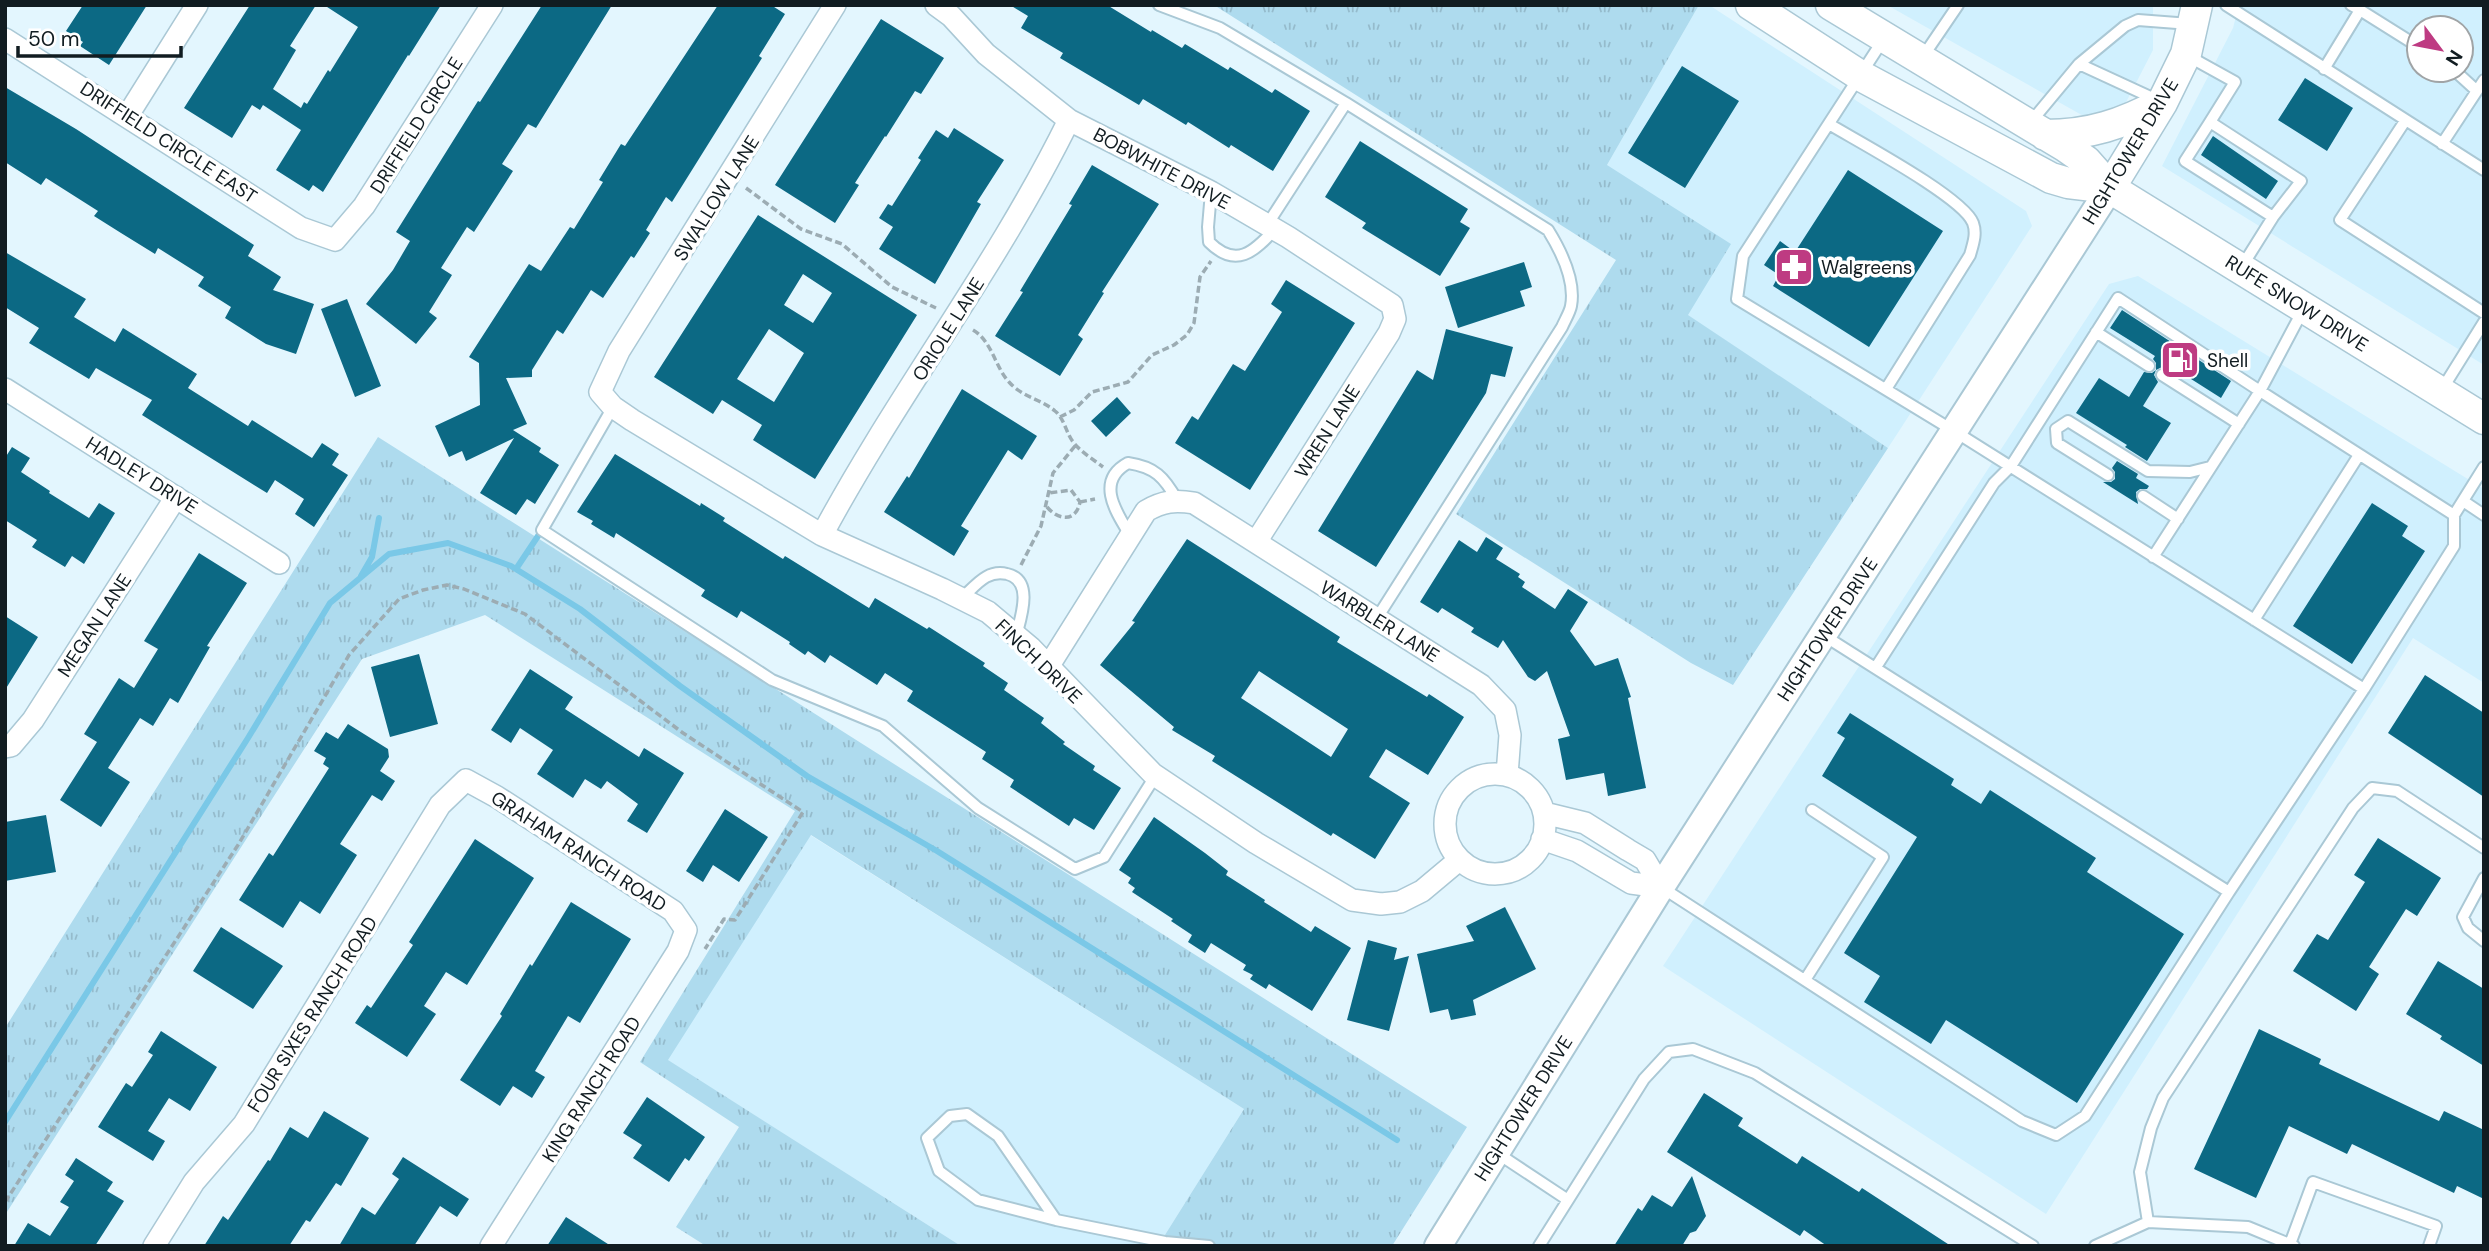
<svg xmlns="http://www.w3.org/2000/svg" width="2489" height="1251" viewBox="0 0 2489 1251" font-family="'DM Sans',sans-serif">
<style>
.built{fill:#d0f0fe;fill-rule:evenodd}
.grass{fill:url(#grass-tufts)}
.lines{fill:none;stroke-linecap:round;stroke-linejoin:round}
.stream{stroke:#7ac8e7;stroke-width:6}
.building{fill:#0c6984;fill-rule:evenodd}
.service-casing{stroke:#aac8d5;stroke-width:14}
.minor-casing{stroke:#aac8d5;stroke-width:24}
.tertiary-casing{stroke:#aac8d5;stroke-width:30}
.secondary-casing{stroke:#aac8d5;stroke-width:33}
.path{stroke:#9cacb3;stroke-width:3.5;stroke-dasharray:7 3.5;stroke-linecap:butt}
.service{stroke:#fff;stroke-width:10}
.minor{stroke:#fff;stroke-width:21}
.tertiary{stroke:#fff;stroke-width:26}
.secondary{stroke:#fff;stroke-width:30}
.labels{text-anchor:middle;stroke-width:7;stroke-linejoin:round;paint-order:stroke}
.street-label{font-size:19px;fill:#111c21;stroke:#fff}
.poi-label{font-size:19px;fill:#111c21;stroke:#fff;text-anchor:start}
</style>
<defs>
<pattern id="grass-tufts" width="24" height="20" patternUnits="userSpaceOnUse" patternTransform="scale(1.75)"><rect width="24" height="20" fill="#aedbee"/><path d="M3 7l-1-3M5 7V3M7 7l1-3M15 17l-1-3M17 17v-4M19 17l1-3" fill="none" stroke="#95bbcc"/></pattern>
</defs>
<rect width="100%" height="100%" fill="#e3f6fe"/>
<path class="built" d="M1699,5H1709L2026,211L2032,226L1888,448L1687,315L1607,165Z
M1887,5H2153V50L2122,110L2087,118Z
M2239,5H2484V365L2162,166L2233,28ZM2419,28H2461V70H2419Z
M2138,276L2484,489V683L2413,638L2046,1214L1663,966L2109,284Z
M810,835L1244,1109L1158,1246H961L667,1060Z"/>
<path class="grass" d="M1214,5H1699L1607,165L1731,244L1688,315L1888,448L1733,685L1691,663L1456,514L1616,260Z
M378,437L1467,1127L1392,1246H1158L1244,1109L811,835L668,1060L961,1246H706L676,1227L739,1127L640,1062L795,811L485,615L362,659L5,1215V1028Z"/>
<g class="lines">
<path class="stream" d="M516,569L542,530
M361,576L372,557L379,518
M5,1122L248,738L330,603L389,554L448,543L511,566L580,609L680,686L807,776L937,851L1397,1140"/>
</g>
<path class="building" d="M83,5H147L109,65L80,46L83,42L66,31Z
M250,5H316L290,46L296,50L273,89L301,108L304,102L307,104L328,70L330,72L358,27L324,5H441L409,56L408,55L323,192L313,185L309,191L276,170L301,130L263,105L260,110L252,105L232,138L184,108Z
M542,5H612L536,128L528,124L502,164L513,171L474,232L467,227L441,268L452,275L429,312L437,318L416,344L366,304L393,270L410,241L396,232L478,101L480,102Z
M718,5H771L785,14L759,56L762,58L672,202L666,197L646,230L650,233L634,258L631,256L603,298L591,290L563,334L557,330L532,370V377L506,378L527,424L513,430L541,448L539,452L559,465L535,504L527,499L516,515L480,493L514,438L466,461L462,451L449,457L435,426L480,405L479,363L469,357L529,264L541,271L570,227L574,229L603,182L599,180L621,144L625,146Z
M1010,5H1107L1151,32L1152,30L1182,48L1185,44L1228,70L1230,67L1272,93L1275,89L1310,111L1273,171L1231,145L1229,148L1188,122L1186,125L1143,99L1139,105L1060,58L1063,53L1021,28L1028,16Z
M881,19L944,58L921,94L915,91L886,137L885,136L855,183L859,185L835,223L775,185Z
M1682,66L1739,101L1685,188L1628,153Z
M2305,78L2353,108L2327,151L2278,120Z
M5,87L76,129L254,245L248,256L281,277L273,290L314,304L296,354L266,344L225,318L231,307L198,286L204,277L158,248L155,254L121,233L94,216L98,211L46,178L41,185L5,162Z
M954,128L1004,160L977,202L981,204L935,284L879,249L893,227L879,218L888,204L892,206L921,160L918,158L936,130L948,138Z
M2213,136L2278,181L2266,199L2201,155Z
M1360,141L1468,209L1460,222L1470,228L1440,276L1362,228L1366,223L1325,197Z
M1092,165L1159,204L1102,292L1104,293L1078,335L1083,339L1060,376L995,336L1023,292L1020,291L1072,205L1069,204Z
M1848,170L1943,231L1869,347L1773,286L1779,275L1764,265L1780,241L1795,252Z
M758,215L917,315L815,479L753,440L762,425L722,400L713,414L654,377ZM803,274L832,293L813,323L784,305ZM769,329L804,353L774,402L737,379Z
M5,252L86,299L74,317L115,342L123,328L197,374L188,388L248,426L252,420L312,458L322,443L339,454L332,465L348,475L314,527L295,514L304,499L275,480L267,493L142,415L152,400L96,368L89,379L29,343L39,328L5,307Z
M1524,262L1532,287L1520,291L1525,306L1458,328L1445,287Z
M1286,280L1355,323L1250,490L1175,443L1192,416L1198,420L1233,364L1245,371L1282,312L1271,304Z
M347,299L381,386L355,397L321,309Z
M2122,310L2231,381L2221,398L2169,365L2166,368L2162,367L2156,370L2154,375L2158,382L2143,406L2171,423L2147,461L2125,447L2127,445L2076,413L2099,378L2129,397L2144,372L2152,373L2156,370V363L2153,359L2155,356L2110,328Z
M1446,329L1513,347L1505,377L1491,374L1486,393L1376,567L1318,531L1417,370L1433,380Z
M962,389L1037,436L1022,460L1008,450L961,526L969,531L954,556L884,512L907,476L909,478Z
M1117,397L1131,413L1106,437L1091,421Z
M12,447L30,458L21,472L50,491L49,493L89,518L99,503L115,513L84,564L72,556L65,567L32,547L37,540L5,520V458Z
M615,454L700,506L701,503L725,518L723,521L783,559L785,556L869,608L875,598L927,629L929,627L985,663L983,666L1008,683L1004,690L1044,718L1041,723L1065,742L1063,744L1095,766L1093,770L1121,788L1094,830L1074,818L1069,826L1010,787L1014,780L982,759L986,752L907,701L913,691L885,673L877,685L830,655L825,663L808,651L805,655L789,644L790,642L741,611L737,618L701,596L705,590L616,533L614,538L591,524L593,521L577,512Z
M2117,461L2138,474L2136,478L2149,486L2147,489H2140L2136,492L2138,504L2103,482H2111L2115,479V472L2112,468Z
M2372,503L2408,526L2402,536L2425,551L2352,664L2293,626Z
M1486,537L1503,548L1496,559L1520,574L1518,577L1525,582L1522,587L1555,609L1568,589L1588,602L1570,631L1595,666L1618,658L1631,697L1628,698L1646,788L1608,796L1604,773L1566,780L1558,739L1570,736L1547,671L1535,681L1528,677L1503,640L1498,648L1471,632L1474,628L1442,608L1438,613L1420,602L1459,540L1477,552Z
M1187,539L1340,637L1337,642L1427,697L1429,694L1464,717L1428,775L1386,749L1369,777L1410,803L1375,859L1333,833L1331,836L1212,761L1215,756L1172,730L1174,727L1100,665L1135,622L1132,621ZM1259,671L1348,729L1331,757L1241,698Z
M199,553L247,583L207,646L210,647L178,703L170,698L153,726L140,718L108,768L130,782L101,827L60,800L97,742L84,734L119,678L134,688L158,649L144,641Z
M5,616L38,637L5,690Z
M419,654L438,724L390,737L371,667Z
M530,669L573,697L565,709L639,757L644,748L684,773L647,833L627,821L638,804L607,781L601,789L585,779L573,798L537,774L553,750L520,728L511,743L491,730Z
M2425,675L2484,713V797L2388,733Z
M1850,713L1954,779L1951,785L1981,804L1990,790L2096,858L2087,872L2184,934L2077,1103L1946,1020L1931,1044L1864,1002L1880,976L1844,953L1917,837L1822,776L1845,738L1837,733Z
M348,724L388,749L389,757L380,771L395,781L382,801L372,795L340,844L357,855L320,914L300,901L283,928L239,900L269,853L273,856L329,768L323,764L326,758L314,751L326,732L338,739Z
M725,809L768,837L739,882L713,865L703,882L686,871Z
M46,815L56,872L5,881V822Z
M1154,817L1205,853L1228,871L1226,875L1265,900L1264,902L1311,932L1315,926L1351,948L1312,1011L1269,984L1266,989L1250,979L1253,975L1243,970L1246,965L1211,943L1205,953L1188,942L1192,935L1171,921L1173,919L1132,892L1135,888L1128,883L1131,878L1119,870Z
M2378,838L2441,878L2417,916L2406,909L2369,967L2379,974L2356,1011L2293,971L2317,934L2328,940L2365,882L2354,875Z
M475,839L534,878L467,985L446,972L424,1006L436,1014L407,1057L355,1023L367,1005L371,1008L413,945L409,942Z
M571,902L631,939L580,1023L568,1016L535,1071L545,1077L532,1098L513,1086L500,1106L460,1080L502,1016L500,1014L530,964L532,966Z
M1505,907L1536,969L1473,1000L1476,1015L1451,1020L1448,1009L1430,1013L1417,954L1474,941L1466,926Z
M221,927L283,966L253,1009L193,971Z
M1368,940L1397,948L1394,960L1409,956L1389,1031L1347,1020Z
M2438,961L2484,989V1066L2440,1039L2442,1036L2406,1014Z
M2259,1029L2321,1059L2319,1064L2439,1121L2444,1111L2484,1130V1199L2457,1186L2454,1193L2352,1144L2347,1154L2289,1126L2256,1198L2194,1169Z
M161,1031L217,1067L190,1111L169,1098L148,1131L165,1141L153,1161L98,1127L126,1083L132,1087L153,1055L148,1052Z
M1704,1093L1743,1118L1738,1126L1797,1164L1802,1156L1859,1192L1862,1188L1951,1246H1827L1804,1230L1800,1236L1667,1152Z
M647,1097L705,1137L689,1161L685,1158L669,1182L633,1158L642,1145L623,1133Z
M324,1111L369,1138L341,1186L336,1183L310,1222L306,1220L289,1246H204L223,1216L228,1220L268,1160L270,1161L290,1127L308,1138Z
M403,1157L469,1199L457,1217L440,1206L414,1246H339L362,1207L375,1215L399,1179L392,1174Z
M76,1158L113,1182L107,1191L124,1201L95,1246H14L28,1223L50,1236L69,1207L60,1202L74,1181L65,1175Z
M1692,1176L1706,1216L1696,1231L1690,1233L1682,1246H1614L1638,1208L1642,1211L1652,1195L1672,1207Z
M566,1217L611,1246H547Z"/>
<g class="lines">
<g class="service-casing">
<path id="service" d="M1159,5L1220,28L1346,103L1548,230C1561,251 1576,280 1571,306C1570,312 1565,320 1562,327L1377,618
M2226,5L2484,170
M2360,10L2419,47
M1883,40L1743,256L1737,299L1954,431L2364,689L2454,546V515L2484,467
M2188,56L2235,82L2210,122L2301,181L2273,217L2185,161L2210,122
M1922,58L1958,5
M2079,64L2125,26L2138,20L2190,24
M2324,69L2360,10L2351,5
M2454,70L2477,91
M2405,121L2340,220L2484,313
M2030,123L2079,64L2157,100
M1829,124C1857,141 1963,197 1973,223C1977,234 1973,244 1970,255L1886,389
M2442,144L2484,80
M1211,192L1208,227L1209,242C1236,269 1254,252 1275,229
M1267,225L1346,103
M2241,268L2273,217
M2303,310L2260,391L2454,515
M2096,332L2149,366
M2162,375L2239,424
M2441,391L2484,322
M613,407L542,530L772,680L883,726L978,808L1075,869L1104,857L1156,775
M2056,429L2068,421L2148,471L2190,472L2210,467
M2056,429L2057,443L2108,475
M2143,496L2178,519
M2463,501L2484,515
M1130,535C1116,512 1095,481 1128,463C1155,467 1164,477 1177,500
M961,599C969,592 977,582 986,577C993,573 999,572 1007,574C1034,580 1021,617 1016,636
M2254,620L2359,455
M1876,667L1994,483L2011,466L2118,298L2260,391L2153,557
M2484,878L2463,917L2468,928L2484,941
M1661,887L2022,1121L2056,1135L2085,1116L2229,892L1823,635
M2229,892L2364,689
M1805,980L1883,857L1812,810
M1497,1153L1568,1200L1644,1079L1669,1052L1693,1049L1755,1073L2033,1246
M1056,1220L998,1136L967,1114L950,1116L927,1138L939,1171L978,1200L1056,1220L1165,1242L1209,1246
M2148,1222L2248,1227L2294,1246
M2290,1244L2313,1182L2436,1226L2429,1246
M1539,1246L1568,1200
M2095,1246L2148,1222L2140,1172L2151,1128L2163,1098L2353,808L2372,788L2397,791L2484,848"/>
</g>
<g class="minor-casing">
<path id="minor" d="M835,5L619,351L600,392L613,407L632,420L822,535L942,589L988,612L1031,648L1153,774L1256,843L1352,900L1381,904L1400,902L1422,891L1459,860
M936,5L951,16L986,54L1069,120L1211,192L1288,237L1392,305L1395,319L1389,333L1256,542
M5,39L301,228L335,240L364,206L492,5
M128,115L197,5
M5,389L279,563
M822,535C898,393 998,265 1069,120
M1048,667L1146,511C1163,501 1175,500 1194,503L1481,685L1505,710L1510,735L1507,775
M5,747L11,746L33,720L176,497
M1445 824a50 50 0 1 1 100 0a50 50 0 1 1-100 0Z
M1544,813L1585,823L1628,850L1645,860L1661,887
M1542,839L1577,851L1631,883L1661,887
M154,1246L194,1182L244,1124L440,805L466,780L497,797L673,911L686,930L678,951L491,1246"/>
</g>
<g class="tertiary-casing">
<path id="tertiary" d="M1438,1246L1661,887L2110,188"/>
</g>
<g class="secondary-casing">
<path id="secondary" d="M1751,5L1861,76L2051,178L2068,183L2110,188
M1831,5L2066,147L2086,161L2110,188L2484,419
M2045,135C2090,135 2122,124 2162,103
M2110,188L2162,103L2186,54L2197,5"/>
</g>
<path class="path" d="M746,188L801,229L842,244L892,287L936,308
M973,330C992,341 995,367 1009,382C1022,397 1041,399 1055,411C1065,419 1066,434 1074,443C1081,452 1094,460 1103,467
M1060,417L1074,410L1092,392L1128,382L1152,355L1174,345L1187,335L1194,323L1200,277L1211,261
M1080,502L1095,499
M1047,507C1058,520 1076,523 1080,502L1071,490L1049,493
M1021,565L1041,526L1053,473L1075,446
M5,1202L238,845L349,655L399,599L423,590L447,585L464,589L525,614L683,733L803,812L735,920L724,919L705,949"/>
<use href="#service" class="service"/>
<use href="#minor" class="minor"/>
<use href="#tertiary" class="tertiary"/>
<use href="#secondary" class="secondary"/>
</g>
<defs>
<g id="pharmacy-square" transform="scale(2.0125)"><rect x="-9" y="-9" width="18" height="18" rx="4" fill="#be3b82" stroke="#fff"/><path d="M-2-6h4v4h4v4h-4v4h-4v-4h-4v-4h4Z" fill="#fff"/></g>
<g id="fuel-square" transform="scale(2.0125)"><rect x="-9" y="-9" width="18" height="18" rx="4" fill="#be3b82" stroke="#fff"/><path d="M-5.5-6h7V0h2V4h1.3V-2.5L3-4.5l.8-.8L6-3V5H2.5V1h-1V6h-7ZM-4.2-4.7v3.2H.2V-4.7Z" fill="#fff"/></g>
</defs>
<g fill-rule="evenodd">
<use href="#pharmacy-square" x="1794" y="267"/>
<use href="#fuel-square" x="2180" y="360"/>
</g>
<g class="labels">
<g class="street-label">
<text transform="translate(416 125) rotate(-58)" y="7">DRIFFIELD CIRCLE</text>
<text transform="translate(169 142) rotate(33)" y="7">DRIFFIELD CIRCLE EAST</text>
<text transform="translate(2130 151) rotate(-59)" y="7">HIGHTOWER DRIVE</text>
<text transform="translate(1162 168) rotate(28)" y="7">BOBWHITE DRIVE</text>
<text transform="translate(716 198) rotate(-58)" y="7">SWALLOW LANE</text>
<text transform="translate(2297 303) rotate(32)" y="7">RUFE SNOW DRIVE</text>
<text transform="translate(948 329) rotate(-58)" y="7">ORIOLE LANE</text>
<text transform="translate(1327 431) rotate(-58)" y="7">WREN LANE</text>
<text transform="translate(142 475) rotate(32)" y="7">HADLEY DRIVE</text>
<text transform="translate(1380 621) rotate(32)" y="7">WARBLER LANE</text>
<text transform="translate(94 625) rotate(-57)" y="7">MEGAN LANE</text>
<text transform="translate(1827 629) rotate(-57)" y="7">HIGHTOWER DRIVE</text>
<text transform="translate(1039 661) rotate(44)" y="7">FINCH DRIVE</text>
<text transform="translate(579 851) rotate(33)" y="7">GRAHAM RANCH ROAD</text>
<text transform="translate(312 1014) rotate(-58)" y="7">FOUR SIXES RANCH ROAD</text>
<text transform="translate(591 1089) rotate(-58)" y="7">KING RANCH ROAD</text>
<text transform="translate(1523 1108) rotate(-58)" y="7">HIGHTOWER DRIVE</text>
</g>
<g class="poi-label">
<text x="1821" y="274">Walgreens</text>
<text x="2207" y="367">Shell</text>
</g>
</g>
<rect width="2489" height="1251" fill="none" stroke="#111c21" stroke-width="14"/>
<g transform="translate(2440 49) rotate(122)"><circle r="33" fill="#ffffff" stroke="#a0a4a6" stroke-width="2"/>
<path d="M0-5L12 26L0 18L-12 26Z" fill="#be3b82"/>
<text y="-10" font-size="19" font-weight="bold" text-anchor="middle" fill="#111c21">N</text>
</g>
<path d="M18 46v10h163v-10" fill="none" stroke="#111c21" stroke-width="3.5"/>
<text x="28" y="46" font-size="21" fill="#111c21" stroke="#ffffff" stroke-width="5" paint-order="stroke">50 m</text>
</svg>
